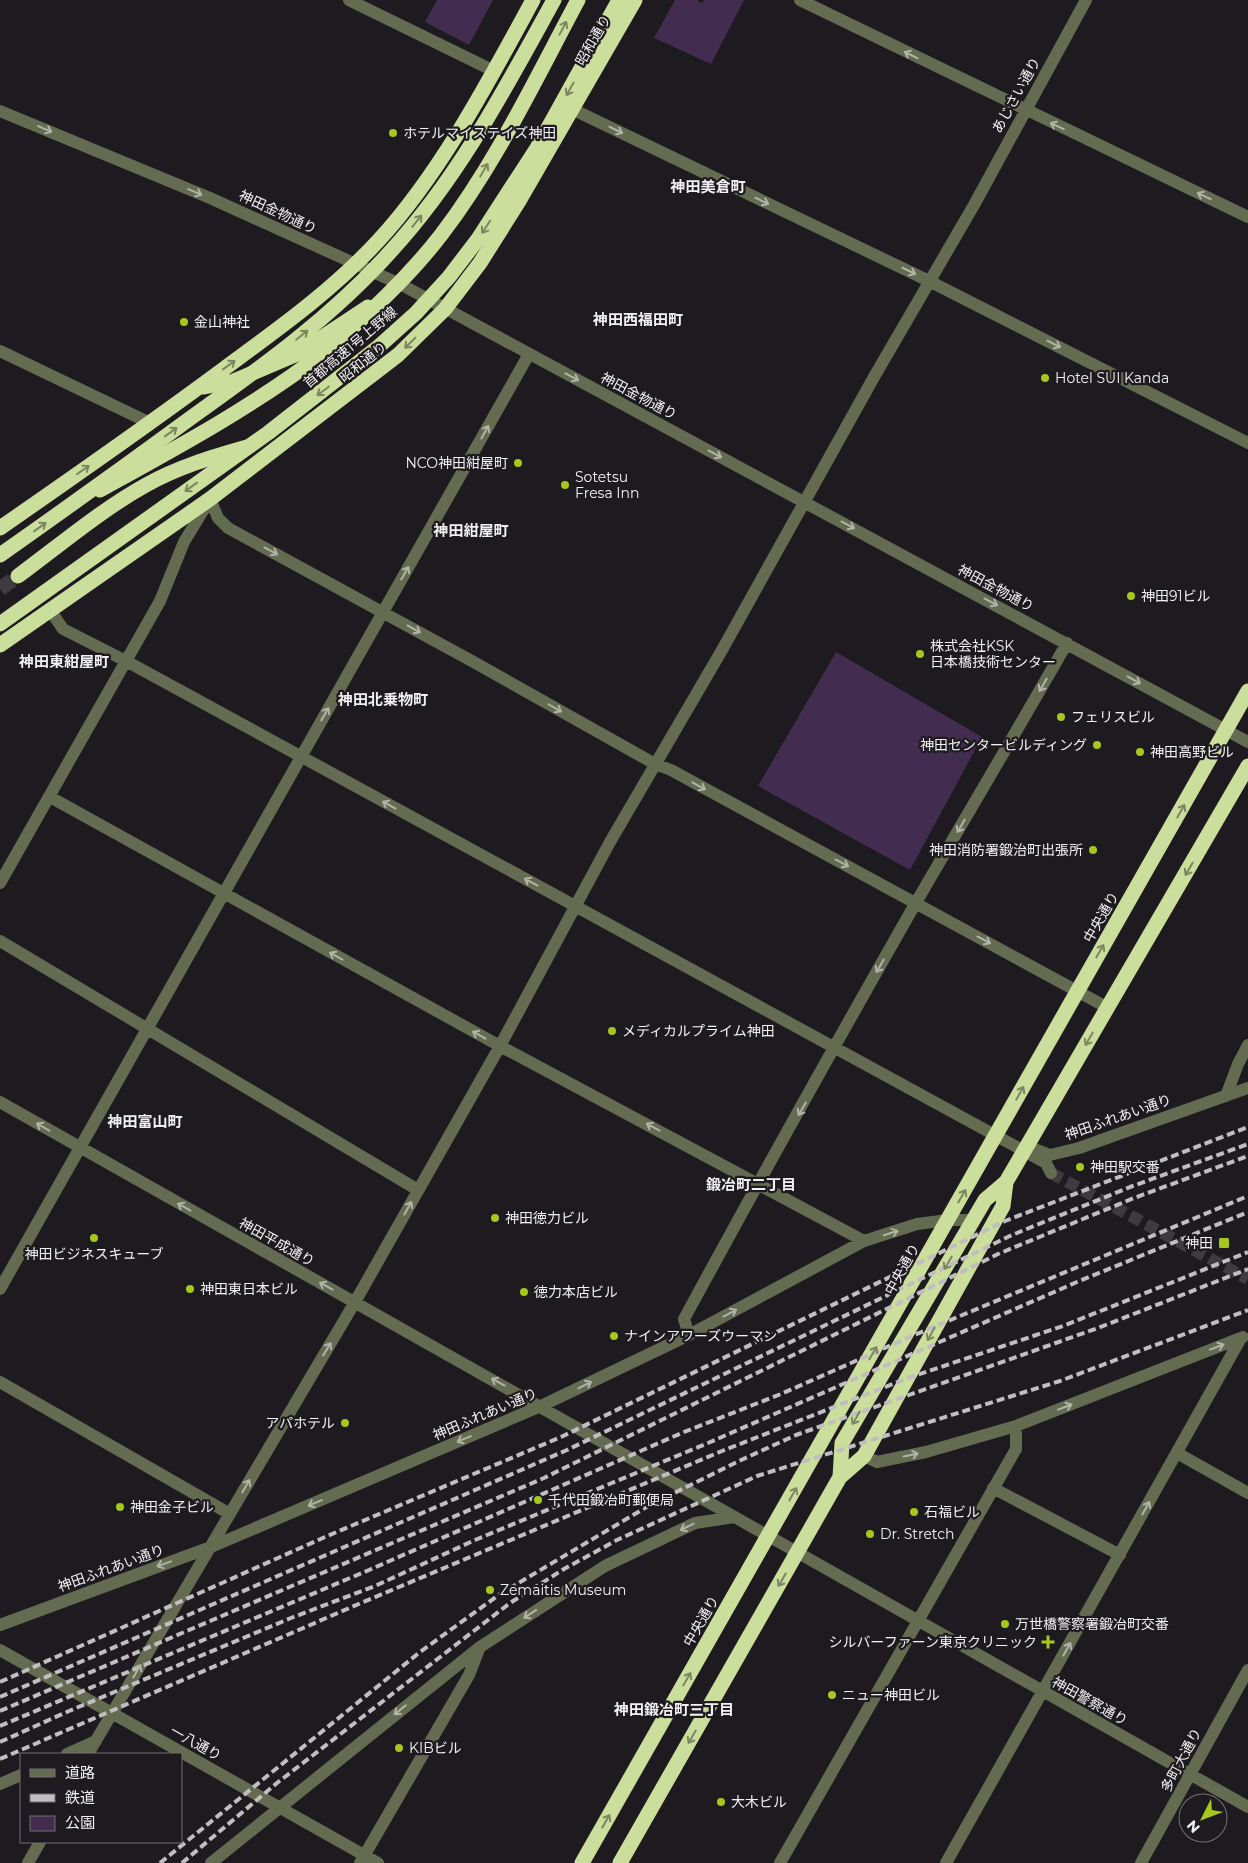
<svg xmlns="http://www.w3.org/2000/svg" width="1248" height="1863" viewBox="0 0 1248 1863" font-family="Montserrat,'Noto Sans JP',sans-serif">
<style>
.green{fill:#422c50}
.lines{fill:none;stroke-linecap:round;stroke-linejoin:round}
.minor-tunnel{stroke:#3d3b3f;stroke-width:12;stroke-dasharray:12 6;stroke-linecap:butt}
.highway-tunnel{stroke:#3d3b3f;stroke-width:15;stroke-dasharray:15 8;stroke-linecap:butt}
.minor{stroke:#646b51;stroke-width:12}
.highway{stroke:#ccde9b;stroke-width:15}
.rail{stroke:#c0bec1;stroke-width:4;stroke-dasharray:8 4;stroke-linecap:butt}
.highway-bridge{stroke:#ccde9b;stroke-width:15}
.oneway{stroke:#7d8663}
.oneway2{stroke:#b2b4aa}
.poi-dot{fill:#a8c71c;stroke:#1d1b1f;stroke-width:2}
.labels{text-anchor:middle;stroke-width:4.5;stroke-linejoin:round;paint-order:stroke}
.street-label{font-size:14px;fill:#f2f0f3;stroke:#1d1b1f}
.poi-label{font-size:14px;fill:#f2f0f3;stroke:#1d1b1f;text-anchor:start}
.neighbourhood-label{font-size:15px;font-weight:bold;fill:#f2f0f3;stroke:#1d1b1f}
</style>
<rect width="100%" height="100%" fill="#1d1b1f"/>
<path class="green" d="M437,0H493L469,45L425,22Z
M675,0H697L702,3L704,0H744L711,64L654,38Z
M836,652L982,737L910,870L758,786Z"/>
<g class="lines">
<path class="minor-tunnel" d="M1051,1173L1248,1279"/>
<path class="highway-tunnel" d="M0,589L18,576"/>
<path class="minor" d="M349,0L494,71
M800,0L1248,217
M572,109L929,281L1248,443
M0,111L210,198L402,285L1248,742
M0,351L150,423
M210,499L218,518L228,528L470,660L655,764L671,770L1108,1008
M50,610L63,629L126,661L1024,1151L1046,1163L1051,1173
M50,797L500,1046L864,1241
M0,883L160,601L184,542L210,499
M0,941L418,1190
M1226,1096L1238,1064L1248,1045
M0,1102L1248,1807
M1032,1148L1050,1155L1079,1148L1248,1088
M0,1289L529,354
M689,1335L684,1319C759,1181 836,1043 914,906C965,818 1017,731 1067,643
M0,1382L230,1514
M1177,1453L1248,1493
M864,1456L877,1462L926,1452L1016,1426L1243,1337
M993,1488L1120,1555
M0,1625L211,1547L541,1406L689,1335L864,1241L917,1224L948,1220H973
M0,1650L378,1863
M67,1754L96,1741
M88,1754L355,1302L500,1046L610,842L722,650L874,377L974,205L1086,0
M0,1784L21,1775
M28,1863L40,1842
M211,1863L480,1647L605,1566L695,1523L735,1517
M360,1863L469,1675L479,1649
M780,1863L1016,1449V1426
M946,1863L1241,1338
M1141,1863L1248,1670"/>
<path class="highway" d="M204,387L234,381L297,354L368,307
M100,490C180,446 254,406 326,351
M0,528C75,476 151,423 225,368C278,329 333,290 378,241C440,174 489,81 533,0
M18,576C60,545 101,510 146,485C178,467 212,457 247,447
M0,645L210,499L398,355L445,309L480,263L519,201L635,0
M840,1477L864,1456L1003,1206L1006,1182
M582,1863L1248,691
M620,1863L840,1477L842,1443L985,1200L1006,1182L1248,766"/>
<path class="rail" d="M0,1682L325,1537L561,1437L1005,1221L1248,1127
M0,1697L567,1450L1012,1235L1130,1187L1248,1144
M0,1711L544,1478L998,1254L1134,1198L1248,1156
M0,1726L369,1570L684,1432L781,1394L912,1336L1248,1196
M0,1742L69,1711L291,1618L375,1586L475,1540L708,1443L1077,1282L1248,1212
M0,1759L361,1603L722,1451L908,1378L1063,1326L1248,1252
M160,1863L420,1652L500,1594L650,1505L739,1461L796,1435L1098,1328L1248,1269
M182,1863L277,1783L510,1603L564,1569L617,1540L757,1476L1060,1381L1248,1310"/>
<path class="highway-bridge" d="M326,351C367,315 407,279 441,235C496,163 535,80 578,0
M0,555C64,510 128,464 192,417C262,367 333,316 391,251C459,177 506,87 554,0
M0,624L268,433L377,348L416,313L449,277L478,239L537,148L619,0"/>
</g>
<defs><path id="oneway-shaft" d="M-6 0H5M1.5-3L5.5 0L1.5 3" fill="none" stroke-width="1.6" stroke-linecap="round" stroke-linejoin="round" transform="scale(1.25)"/></defs>
<g class="oneway">
<use href="#oneway-shaft" transform="translate(563 28) rotate(-62)"/>
<use href="#oneway-shaft" transform="translate(570 89) rotate(119)"/>
<use href="#oneway-shaft" transform="translate(484 170) rotate(-59)"/>
<use href="#oneway-shaft" transform="translate(417 221) rotate(-51)"/>
<use href="#oneway-shaft" transform="translate(486 227) rotate(123)"/>
<use href="#oneway-shaft" transform="translate(302 335) rotate(-39)"/>
<use href="#oneway-shaft" transform="translate(410 343) rotate(135)"/>
<use href="#oneway-shaft" transform="translate(229 365) rotate(-36)"/>
<use href="#oneway-shaft" transform="translate(323 391) rotate(143)"/>
<use href="#oneway-shaft" transform="translate(171 432) rotate(-36)"/>
<use href="#oneway-shaft" transform="translate(83 470) rotate(-35)"/>
<use href="#oneway-shaft" transform="translate(191 487) rotate(144)"/>
<use href="#oneway-shaft" transform="translate(40 527) rotate(-36)"/>
<use href="#oneway-shaft" transform="translate(1181 811) rotate(-60)"/>
<use href="#oneway-shaft" transform="translate(1189 869) rotate(120)"/>
<use href="#oneway-shaft" transform="translate(1100 951) rotate(-60)"/>
<use href="#oneway-shaft" transform="translate(1089 1039) rotate(120)"/>
<use href="#oneway-shaft" transform="translate(1020 1093) rotate(-61)"/>
<use href="#oneway-shaft" transform="translate(962 1196) rotate(-60)"/>
<use href="#oneway-shaft" transform="translate(948 1263) rotate(120)"/>
<use href="#oneway-shaft" transform="translate(931 1334) rotate(119)"/>
<use href="#oneway-shaft" transform="translate(873 1353) rotate(-60)"/>
<use href="#oneway-shaft" transform="translate(856 1418) rotate(120)"/>
<use href="#oneway-shaft" transform="translate(793 1494) rotate(-60)"/>
<use href="#oneway-shaft" transform="translate(782 1580) rotate(120)"/>
<use href="#oneway-shaft" transform="translate(687 1679) rotate(-60)"/>
<use href="#oneway-shaft" transform="translate(692 1737) rotate(120)"/>
<use href="#oneway-shaft" transform="translate(606 1821) rotate(-60)"/>
</g>
<g class="oneway2">
<use href="#oneway-shaft" transform="translate(911 55) rotate(-154)"/>
<use href="#oneway-shaft" transform="translate(1057 126) rotate(-155)"/>
<use href="#oneway-shaft" transform="translate(45 129) rotate(23)"/>
<use href="#oneway-shaft" transform="translate(616 130) rotate(26)"/>
<use href="#oneway-shaft" transform="translate(195 192) rotate(23)"/>
<use href="#oneway-shaft" transform="translate(1204 196) rotate(-155)"/>
<use href="#oneway-shaft" transform="translate(762 201) rotate(26)"/>
<use href="#oneway-shaft" transform="translate(909 271) rotate(26)"/>
<use href="#oneway-shaft" transform="translate(1054 344) rotate(27)"/>
<use href="#oneway-shaft" transform="translate(572 377) rotate(28)"/>
<use href="#oneway-shaft" transform="translate(485 432) rotate(-61)"/>
<use href="#oneway-shaft" transform="translate(715 454) rotate(28)"/>
<use href="#oneway-shaft" transform="translate(848 525) rotate(28)"/>
<use href="#oneway-shaft" transform="translate(271 551) rotate(28)"/>
<use href="#oneway-shaft" transform="translate(405 573) rotate(-60)"/>
<use href="#oneway-shaft" transform="translate(991 602) rotate(28)"/>
<use href="#oneway-shaft" transform="translate(414 629) rotate(29)"/>
<use href="#oneway-shaft" transform="translate(1134 680) rotate(29)"/>
<use href="#oneway-shaft" transform="translate(1043 685) rotate(120)"/>
<use href="#oneway-shaft" transform="translate(555 708) rotate(30)"/>
<use href="#oneway-shaft" transform="translate(325 714) rotate(-60)"/>
<use href="#oneway-shaft" transform="translate(699 786) rotate(29)"/>
<use href="#oneway-shaft" transform="translate(389 805) rotate(-151)"/>
<use href="#oneway-shaft" transform="translate(961 826) rotate(120)"/>
<use href="#oneway-shaft" transform="translate(842 863) rotate(28)"/>
<use href="#oneway-shaft" transform="translate(531 882) rotate(-152)"/>
<use href="#oneway-shaft" transform="translate(984 940) rotate(28)"/>
<use href="#oneway-shaft" transform="translate(336 956) rotate(-151)"/>
<use href="#oneway-shaft" transform="translate(880 966) rotate(120)"/>
<use href="#oneway-shaft" transform="translate(479 1035) rotate(-151)"/>
<use href="#oneway-shaft" transform="translate(802 1109) rotate(120)"/>
<use href="#oneway-shaft" transform="translate(43 1127) rotate(-150)"/>
<use href="#oneway-shaft" transform="translate(653 1127) rotate(-152)"/>
<use href="#oneway-shaft" transform="translate(184 1207) rotate(-151)"/>
<use href="#oneway-shaft" transform="translate(408 1208) rotate(-61)"/>
<use href="#oneway-shaft" transform="translate(891 1233) rotate(-18)"/>
<use href="#oneway-shaft" transform="translate(326 1286) rotate(-151)"/>
<use href="#oneway-shaft" transform="translate(730 1313) rotate(-28)"/>
<use href="#oneway-shaft" transform="translate(1217 1347) rotate(-21)"/>
<use href="#oneway-shaft" transform="translate(327 1349) rotate(-59)"/>
<use href="#oneway-shaft" transform="translate(498 1382) rotate(-151)"/>
<use href="#oneway-shaft" transform="translate(585 1385) rotate(-27)"/>
<use href="#oneway-shaft" transform="translate(1065 1407) rotate(-21)"/>
<use href="#oneway-shaft" transform="translate(464 1439) rotate(157)"/>
<use href="#oneway-shaft" transform="translate(911 1455) rotate(-12)"/>
<use href="#oneway-shaft" transform="translate(246 1486) rotate(-60)"/>
<use href="#oneway-shaft" transform="translate(315 1503) rotate(157)"/>
<use href="#oneway-shaft" transform="translate(1146 1508) rotate(-61)"/>
<use href="#oneway-shaft" transform="translate(687 1527) rotate(154)"/>
<use href="#oneway-shaft" transform="translate(164 1564) rotate(160)"/>
<use href="#oneway-shaft" transform="translate(530 1614) rotate(147)"/>
<use href="#oneway-shaft" transform="translate(1067 1649) rotate(-61)"/>
<use href="#oneway-shaft" transform="translate(137 1671) rotate(-60)"/>
<use href="#oneway-shaft" transform="translate(400 1710) rotate(141)"/>
</g>
<g class="poi-dot">
<circle cx="393" cy="133" r="5"/>
<circle cx="184" cy="322" r="5"/>
<circle cx="1045" cy="378" r="5"/>
<circle cx="518" cy="463" r="5"/>
<circle cx="565" cy="485" r="5"/>
<circle cx="1131" cy="596" r="5"/>
<circle cx="920" cy="654" r="5"/>
<circle cx="1061" cy="717" r="5"/>
<circle cx="1097" cy="745" r="5"/>
<circle cx="1140" cy="752" r="5"/>
<circle cx="1093" cy="850" r="5"/>
<circle cx="612" cy="1031" r="5"/>
<circle cx="1080" cy="1167" r="5"/>
<circle cx="495" cy="1218" r="5"/>
<circle cx="94" cy="1238" r="5"/>
<rect x="1218" y="1237" width="12" height="12" rx="2.5"/>
<circle cx="190" cy="1289" r="5"/>
<circle cx="524" cy="1292" r="5"/>
<circle cx="614" cy="1336" r="5"/>
<circle cx="345" cy="1423" r="5"/>
<circle cx="538" cy="1500" r="5"/>
<circle cx="120" cy="1507" r="5"/>
<circle cx="914" cy="1512" r="5"/>
<circle cx="870" cy="1534" r="5"/>
<circle cx="490" cy="1590" r="5"/>
<circle cx="1005" cy="1624" r="5"/>
<path d="M1045.5 1634.5h5v5h5v5h-5v5h-5v-5h-5v-5h5z"/>
<circle cx="832" cy="1695" r="5"/>
<circle cx="399" cy="1748" r="5"/>
<circle cx="721" cy="1802" r="5"/>
</g>
<g class="labels">
<g class="street-label">
<text transform="translate(593 40) rotate(-60)" y="5">昭和通り</text>
<text transform="translate(1016 95) rotate(-61)" y="5">あじさい通り</text>
<text transform="translate(278 212) rotate(25)" y="5">神田金物通り</text>
<text transform="translate(350 347) rotate(-40)" y="5">首都高速1号上野線</text>
<text transform="translate(363 362) rotate(-38)" y="5">昭和通り</text>
<text transform="translate(639 396) rotate(28)" y="5">神田金物通り</text>
<text transform="translate(996 588) rotate(28)" y="5">神田金物通り</text>
<text transform="translate(1101 917) rotate(-60)" y="5">中央通り</text>
<text transform="translate(1118 1117) rotate(-19)" y="5">神田ふれあい通り</text>
<text transform="translate(277 1242) rotate(29)" y="5">神田平成通り</text>
<text transform="translate(902 1269) rotate(-61)" y="5">中央通り</text>
<text transform="translate(485 1414) rotate(-23)" y="5">神田ふれあい通り</text>
<text transform="translate(111 1568) rotate(-20)" y="5">神田ふれあい通り</text>
<text transform="translate(701 1621) rotate(-60)" y="5">中央通り</text>
<text transform="translate(1090 1701) rotate(29)" y="5">神田警察通り</text>
<text transform="translate(196 1743) rotate(29)" y="5">一八通り</text>
<text transform="translate(1181 1760) rotate(-62)" y="5">多町大通り</text>
</g>
<g class="poi-label">
<text x="403" y="138">ホテルマイステイズ神田</text>
<text x="194" y="327">金山神社</text>
<text x="1055" y="383">Hotel SUI Kanda</text>
<text x="508" y="468" text-anchor="end">NCO神田紺屋町</text>
<text x="575" y="482">Sotetsu<tspan x="575" dy="16">Fresa Inn</tspan></text>
<text x="1141" y="601">神田91ビル</text>
<text x="930" y="651">株式会社KSK<tspan x="930" dy="16">日本橋技術センター</tspan></text>
<text x="1071" y="722">フェリスビル</text>
<text x="1087" y="750" text-anchor="end">神田センタービルディング</text>
<text x="1150" y="757">神田高野ビル</text>
<text x="1083" y="855" text-anchor="end">神田消防署鍛治町出張所</text>
<text x="622" y="1036">メディカルプライム神田</text>
<text x="1090" y="1172">神田駅交番</text>
<text x="505" y="1223">神田徳力ビル</text>
<text x="1213" y="1248" text-anchor="end">神田</text>
<text x="94" y="1259" text-anchor="middle">神田ビジネスキューブ</text>
<text x="200" y="1294">神田東日本ビル</text>
<text x="534" y="1297">徳力本店ビル</text>
<text x="624" y="1341">ナインアワーズウーマン</text>
<text x="335" y="1428" text-anchor="end">アパホテル</text>
<text x="548" y="1505">千代田鍛冶町郵便局</text>
<text x="130" y="1512">神田金子ビル</text>
<text x="924" y="1517">石福ビル</text>
<text x="880" y="1539">Dr. Stretch</text>
<text x="500" y="1595">Zemaitis Museum</text>
<text x="1015" y="1629">万世橋警察署鍛冶町交番</text>
<text x="1037" y="1647" text-anchor="end">シルバーファーン東京クリニック</text>
<text x="842" y="1700">ニュー神田ビル</text>
<text x="409" y="1753">KIBビル</text>
<text x="731" y="1807">大木ビル</text>
</g>
<g class="neighbourhood-label">
<text x="708" y="192">神田美倉町</text>
<text x="638" y="325">神田西福田町</text>
<text x="471" y="536">神田紺屋町</text>
<text x="64" y="667">神田東紺屋町</text>
<text x="383" y="705">神田北乗物町</text>
<text x="145" y="1127">神田富山町</text>
<text x="751" y="1190">鍛冶町二丁目</text>
<text x="674" y="1715">神田鍛冶町三丁目</text>
</g>
</g>
<rect x="20" y="1753" width="162" height="90" fill="#1d1b1f" stroke="#727074"/>
<rect x="30" y="1769" width="25" height="8" fill="#646b51" stroke="#727074"/>
<text x="65" y="1778" font-size="15" fill="#f2f0f3">道路</text>
<rect x="30" y="1794" width="25" height="8" fill="#c0bec1" stroke="#727074"/>
<text x="65" y="1803" font-size="15" fill="#f2f0f3">鉄道</text>
<rect x="30" y="1816" width="25" height="15" fill="#422c50" stroke="#727074"/>
<text x="65" y="1828" font-size="15" fill="#f2f0f3">公園</text>
<g transform="translate(1203 1818) rotate(228)"><circle r="24" fill="#1d1b1f" stroke="#727074"/>
<path d="M0-4L9 19L0 12L-9 19Z" fill="#a8c71c"/>
<text y="-8" font-size="14" font-weight="bold" text-anchor="middle" fill="#f2f0f3">N</text>
</g>
</svg>
